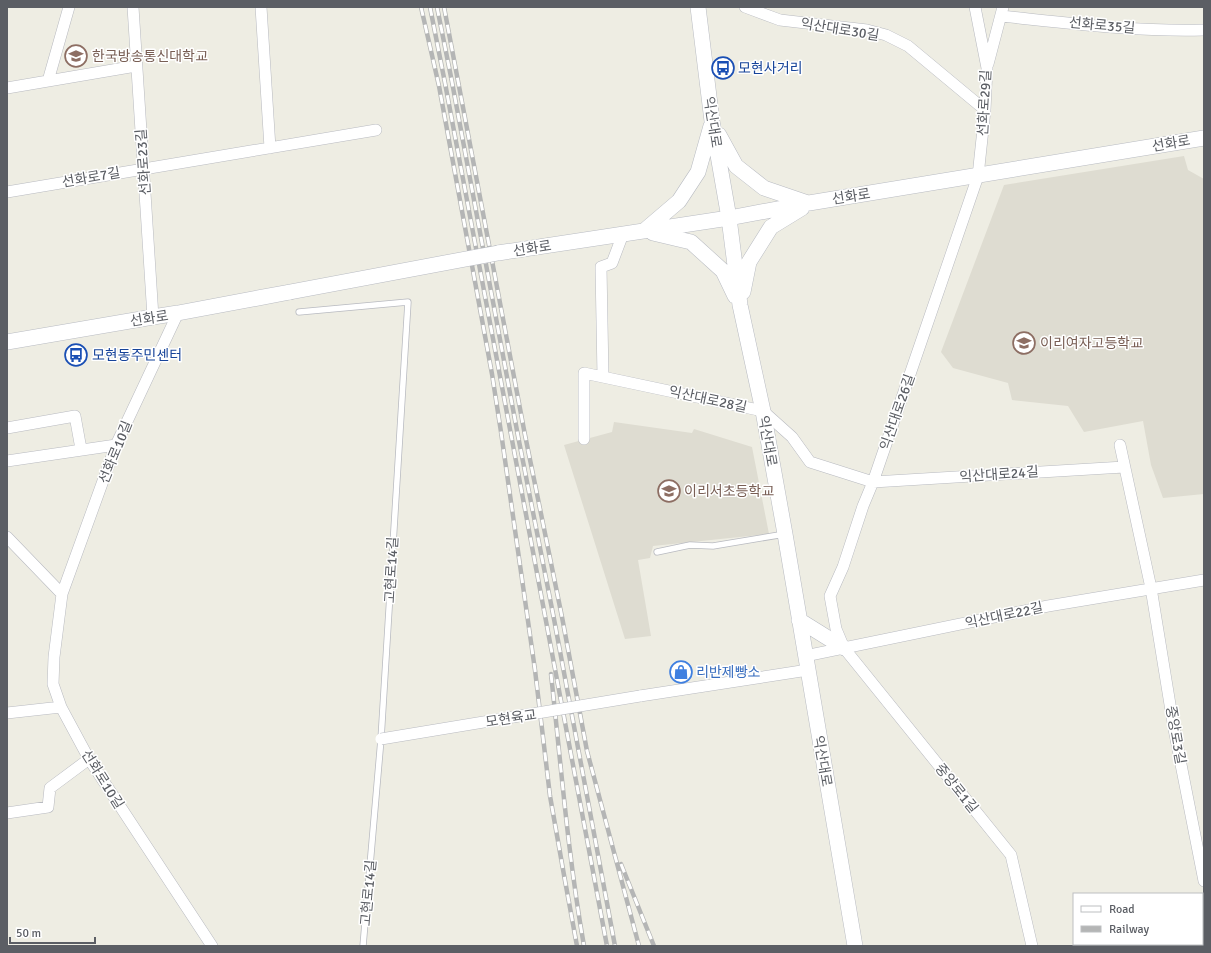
<svg xmlns="http://www.w3.org/2000/svg" width="1211" height="953" viewBox="0 0 1211 953" font-family="Signika,'Noto Sans KR',sans-serif">
<style>
.education{fill:#dedcd1}
.lines{fill:none;stroke-linecap:round;stroke-linejoin:round}
.lane-casing{stroke:#b8bac0;stroke-width:7}
.street-casing{stroke:#b8bac0;stroke-width:12}
.secondary-casing{stroke:#b8bbc2;stroke-width:16}
.lane{stroke:#fff;stroke-width:5.5}
.street{stroke:#fff;stroke-width:11}
.secondary{stroke:#fff;stroke-width:15}
.rail-casing{stroke:#b4b5b5;stroke-width:4.5}
.rail{stroke:#fff;stroke-width:3;stroke-dasharray:9;stroke-linecap:butt}
.street-bridge-casing{stroke:#b8bac0;stroke-width:12;stroke-linecap:butt}
.secondary-bridge-casing{stroke:#b8bbc2;stroke-width:16;stroke-linecap:butt}
.street-bridge{stroke:#fff;stroke-width:11}
.secondary-bridge{stroke:#fff;stroke-width:15}
.labels{text-anchor:middle;stroke-width:3;stroke-linejoin:round;paint-order:stroke}
.street-label{font-size:14px;fill:#5b5e64;stroke:#fff}
.education-label{font-size:14px;fill:#785e54;stroke:#fff;text-anchor:start}
.transit-label{font-size:14px;fill:#164399;stroke:#fff;text-anchor:start}
.shop-label{font-size:14px;fill:#366cbe;stroke:#fff;text-anchor:start}
</style>
<rect width="100%" height="100%" fill="#eeede3"/>
<path class="education" d="M1184,156L1188,170L1204,179V494L1163,498L1151,465L1143,421L1084,432L1068,406L1012,400L1008,383L953,368L941,352L1004,185Z
M614,422L692,433L694,429L752,447L769,534L653,546L650,558L638,560L651,636L625,639L564,445L612,432Z"/>
<g class="lines">
<g class="lane-casing">
<path id="lane" d="M299,312L408,302L381,739L363,946
M657,552L690,545L713,546L785,534"/>
</g>
<g class="street-casing">
<path id="street" d="M133,7L153,317
M261,7L270,148
M745,7L780,20L867,30L886,35L908,46L985,110
M975,7L987,68L985,110L978,176L873,482L863,506L843,567L830,596L836,629L844,648L1011,855L1032,946
M1001,16C1068,23 1136,32 1204,30
M988,64L1003,7
M48,81L69,7
M7,88L136,66
M7,192L376,130
M178,313L116,445L62,594L54,657L53,684L61,707L89,759L212,946
M603,377L601,267L612,263L623,234
M7,428L75,416L81,449
M584,439V373L763,411L792,437L810,462L873,482L1124,467
M1120,445L1151,588L1174,729L1204,881
M7,461L116,445
M7,537L62,594
M805,656L1048,606L1204,580
M640,696L808,670
M7,713L61,707
M7,813L48,807L50,788L89,759
M1202,940H1204
M1174,946L1184,944"/>
</g>
<g class="secondary-casing">
<path id="secondary" d="M698,7L712,121L729,218L740,305L763,411L785,534L855,946
M719,135L736,166L764,188L808,203
M645,230L679,201L698,172L711,126
M653,233L691,242L723,271L735,296
M498,253L729,218L809,203L1204,138
M743,292L749,262L771,227L802,208
M7,342L153,317L178,313L290,292
M799,620L844,648"/>
</g>
<use href="#lane" class="lane"/>
<use href="#street" class="street"/>
<use href="#secondary" class="secondary"/>
<g class="rail-casing">
<path id="rail" d="M421,7L439,86L492,374L501,432L535,670L550,796L564,875L577,946
M430,7L445,83L607,946
M437,7L452,82L518,436L554,619L615,946
M444,7L525,435L562,617L587,751L639,946
M551,674C561,765 568,856 584,946
M621,864L654,946"/>
</g>
<use href="#rail" class="rail"/>
<g class="street-bridge-casing">
<path id="street-bridge" d="M381,739L640,696"/>
</g>
<g class="secondary-bridge-casing">
<path id="secondary-bridge" d="M290,292L498,253"/>
</g>
<use href="#street-bridge" class="street-bridge"/>
<use href="#secondary-bridge" class="secondary-bridge"/>
</g>
<defs>
<g id="university-ring" transform="scale(1.15)"><circle r="9.5" fill="#fff" stroke="#8d6e63" stroke-width="1.5"/><path d="M0-5L7-2L0 1L-7-2ZM-4 1L0 2.5L4 1V4Q0 6-4 4Z" fill="#8d6e63"/></g>
<g id="bus-ring" transform="scale(1.15)"><circle r="9.5" fill="#fff" stroke="#1a4fb4" stroke-width="1.5"/><path d="M-5-6H5V4H4V6H2V4H-2V6H-4V4H-5ZM-3.5-4V0h7V-4ZM-3.5 1.2v1.5H-2V1.2ZM2 1.2v1.5H3.5V1.2Z" fill="#1a4fb4"/></g>
<g id="school-ring" transform="scale(1.15)"><circle r="9.5" fill="#fff" stroke="#8d6e63" stroke-width="1.5"/><path d="M0-5L7-2L0 1L-7-2ZM-4 1L0 2.5L4 1V4Q0 6-4 4Z" fill="#8d6e63"/></g>
<g id="shop-ring" transform="scale(1.15)"><circle r="9.5" fill="#fff" stroke="#3f7fe0" stroke-width="1.5"/><path d="M-5-2.5h2.3a2.7 3.5 0 0 1 5.4 0H5L5.5 6h-11ZM-1.5-2.5h3a1.5 2.3 0 0 0-3 0Z" fill="#3f7fe0"/></g>
</defs>
<g fill-rule="evenodd">
<use href="#university-ring" x="76" y="56"/>
<use href="#bus-ring" x="723" y="68"/>
<use href="#school-ring" x="1024" y="343"/>
<use href="#bus-ring" x="76" y="355"/>
<use href="#school-ring" x="669" y="491"/>
<use href="#shop-ring" x="681" y="672"/>
</g>
<g class="labels">
<g class="street-label">
<text transform="translate(1102 25) rotate(5)" y="5">선화로35길</text>
<text transform="translate(840 29) rotate(9)" y="5">익산대로30길</text>
<text transform="translate(984 103) rotate(-87)" y="5">선화로29길</text>
<text transform="translate(713 122) rotate(81)" y="5">익산대로</text>
<text transform="translate(1171 143) rotate(-10)" y="5">선화로</text>
<text transform="translate(143 162) rotate(-94)" y="5">선화로23길</text>
<text transform="translate(91 177) rotate(-10)" y="5">선화로7길</text>
<text transform="translate(851 196) rotate(-9)" y="5">선화로</text>
<text transform="translate(532 248) rotate(-9)" y="5">선화로</text>
<text transform="translate(149 318) rotate(-9)" y="5">선화로</text>
<text transform="translate(708 399) rotate(12)" y="5">익산대로28길</text>
<text transform="translate(897 412) rotate(-71)" y="5">익산대로26길</text>
<text transform="translate(768 441) rotate(80)" y="5">익산대로</text>
<text transform="translate(115 452) rotate(-68)" y="5">선화로10길</text>
<text transform="translate(999 474) rotate(-4)" y="5">익산대로24길</text>
<text transform="translate(391 570) rotate(-87)" y="5">고현로14길</text>
<text transform="translate(1004 615) rotate(-12)" y="5">익산대로22길</text>
<text transform="translate(511 718) rotate(-9)" y="5">모현육교</text>
<text transform="translate(1176 735) rotate(80)" y="5">중앙로3길</text>
<text transform="translate(823 761) rotate(80)" y="5">익산대로</text>
<text transform="translate(103 779) rotate(58)" y="5">선화로10길</text>
<text transform="translate(957 788) rotate(51)" y="5">중앙로1길</text>
<text transform="translate(368 893) rotate(-85)" y="5">고현로14길</text>
</g>
<g class="education-label">
<text x="92" y="61">한국방송통신대학교</text>
<text x="1040" y="348">이리여자고등학교</text>
<text x="684" y="496">이리서초등학교</text>
</g>
<g class="transit-label">
<text x="738" y="73">모현사거리</text>
<text x="92" y="360">모현동주민센터</text>
</g>
<g class="shop-label">
<text x="696" y="677">리반제빵소</text>
</g>
</g>
<rect width="1211" height="953" fill="none" stroke="#5b5e64" stroke-width="16"/>
<rect x="1073" y="893" width="130" height="52" fill="#ffffff" stroke="#bdbfc1"/>
<rect x="1081" y="906" width="20" height="6" fill="#ffffff" stroke="#bdbfc1"/>
<text x="1109" y="913" font-size="12" fill="#5b5e64">Road</text>
<rect x="1081" y="926" width="20" height="6" fill="#b4b5b5" stroke="#bdbfc1"/>
<text x="1109" y="933" font-size="12" fill="#5b5e64">Railway</text>
<path d="M10 937v6h85v-6" fill="none" stroke="#5b5e64" stroke-width="2"/>
<text x="16" y="937" font-size="12" fill="#5b5e64" stroke="#ffffff" stroke-width="3" paint-order="stroke">50 m</text>
</svg>
